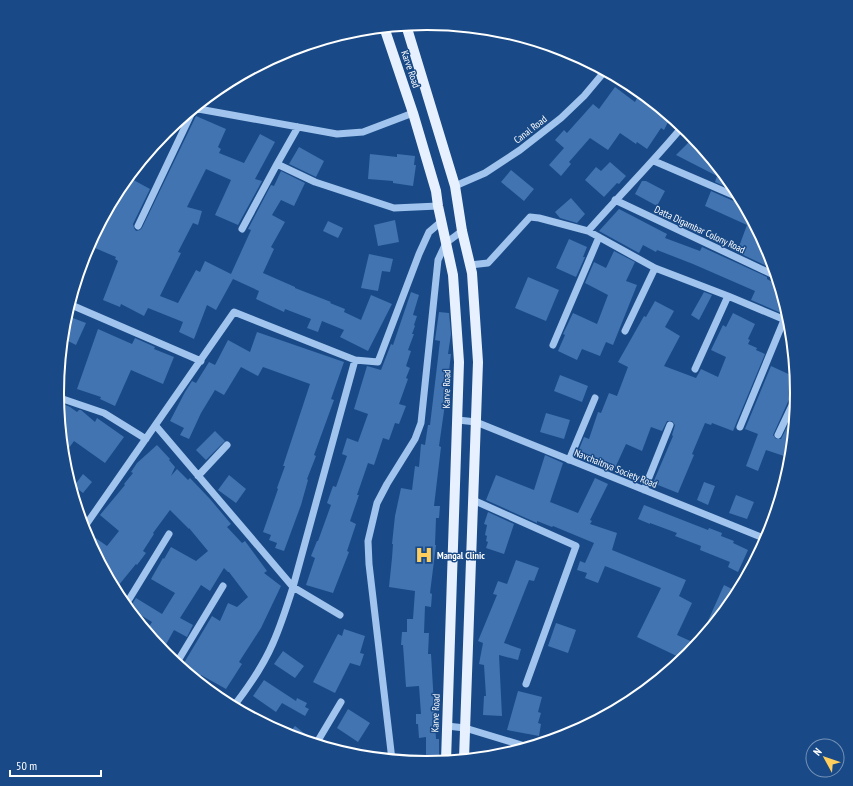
<svg xmlns="http://www.w3.org/2000/svg" width="853" height="786" viewBox="0 0 853 786" font-family="'PT Sans Narrow',sans-serif">
<style>
.building{fill:#4174b1}
.lines{fill:none;stroke-linecap:round;stroke-linejoin:round}
.minor{stroke:#a0c4ed;stroke-width:7}
.major{stroke:#e6f0ff;stroke-width:10}
.labels{text-anchor:middle;stroke-width:3;stroke-linejoin:round;paint-order:stroke}
.street-label{font-size:10px;fill:#fff;stroke:#194a87}
.poi-label{font-size:10px;font-weight:bold;fill:#fff;stroke:#194a87;text-anchor:start}
.rim{fill:none;stroke:#fff;stroke-width:2}
</style>
<rect width="100%" height="100%" fill="#194a87"/>
<path class="building" d="M615,87L635,102L640,92L652,102L650,108L670,118L664,130L661,128L647,149L637,142L636,144L620,133L608,150L590,138L569,162L571,164L561,176L549,165L564,148L555,140L564,130L567,133L593,104L599,109Z
M196,116L226,129L218,147L221,149L219,153L244,163L260,134L275,142L255,179L262,181L238,225L215,215L231,180L206,169L187,207L202,211L198,225L193,223L178,252L181,253L160,296L178,303L196,270L200,272L205,261L231,274L251,230L248,229L271,185L274,186L281,171L305,183L294,206L281,200L272,215L285,222L271,247L274,249L263,273L295,287V288L331,302L330,303L345,309L344,312L361,320L371,295L392,304L368,351L340,337L344,330L322,321L318,332L307,328L311,319L285,309L284,312L256,299L259,291L233,279L216,310L207,305L194,339L179,332L183,322L148,308L144,316L121,304L120,307L103,300L118,261L115,259L116,257L88,245L119,187L128,177L150,189L133,224L134,228L136,231L140,230L142,228Z
M693,138L734,188L736,191L715,182L717,176L676,155Z
M299,147L324,161L316,177L289,164Z
M370,154L397,157V154L415,156L414,165H416L413,186L393,183V181L368,179Z
M610,162L626,176L619,184L617,183L604,197L585,180L596,167L601,171Z
M511,170L534,189L524,201L501,182Z
M642,181H646L665,191L657,206L635,194Z
M711,191L738,203L742,202L758,232L755,239L764,243L768,252L772,265L771,268L737,252L747,225L705,206Z
M571,198L585,214L577,223L560,218L555,212Z
M619,209L667,234L665,238L700,251L702,247L767,277V279L778,285L788,316L751,300L755,291L693,264L657,250L656,252L643,245L639,253L599,231Z
M395,220L399,242L378,246L374,225Z
M328,221L343,228L338,238L323,231Z
M569,239L587,247L583,257H585L576,277L556,268Z
M614,251L635,262L626,281L637,285L613,345L606,342L600,356L582,349L577,360L558,351L565,335L563,334L573,313L597,324L608,295L585,283L594,262L606,268Z
M369,254L393,259L390,272L382,271L378,291L361,288Z
M528,277L559,290L546,321L515,308Z
M411,292L419,295L413,315L417,316L414,325L415,326L412,334H414L408,350L411,351L406,366L410,368L406,378L408,379L399,404L406,406L399,424L395,423L389,440L383,438L374,465L368,463L357,495H359L350,521L356,524L347,551L349,552L333,593L306,585L315,558L311,556L317,541H318L331,505L327,503L333,486L336,487L347,456L342,454L347,438L358,442L368,414L354,409L367,366L381,370L391,344L393,345Z
M704,292L712,295L699,320L691,315Z
M655,301L674,311L665,327L680,336L664,366L696,378L701,369L718,377L726,357L711,350L723,325L726,327L733,313L755,324L748,339L750,340L748,344L757,348L756,350L765,354L733,431L712,423L711,425L705,423L692,454L694,455L678,493L653,483L673,436L672,435L675,425L672,421H667L662,431L651,427L642,451L626,444L615,468L603,463L604,460L578,452L584,437L589,439L598,412L601,413L609,393L617,396L628,367L618,362L644,316L646,317Z
M439,312L449,313L451,334L448,354H451L447,388L451,389L449,404H445L439,446L441,447L434,506H440L439,518H436L435,545H436L430,593L432,594L431,607L425,606L424,633H429L428,654H431L436,739H439V755H426V737L419,738L418,724H416V714H421L419,686L406,687L403,645H401L402,632H407V619H413L415,591L389,587L392,558L393,544H392L395,516L401,488L412,490L415,466L419,467L421,444L425,445L428,425H430L440,341L435,340Z
M65,315L86,323L76,345L62,338Z
M98,329L132,344L135,338L155,347L154,349L174,357L163,384L131,370L115,406L100,399L101,397L77,389Z
M257,332L344,362L331,399L334,400L314,455L316,456L307,479L308,480L301,505L284,551L275,548L277,543L269,540L271,535L263,532L278,489L277,488L285,466H283L310,384L263,367L258,376L241,367L224,395L215,390L201,413L189,439L180,435L184,428L170,421L185,392L192,381L196,383L209,362L215,365L228,340L250,352Z
M771,366L795,377L796,392L791,395L773,435L776,439H781L795,411L790,458L766,450L758,471L746,466L758,434L745,429Z
M560,375L588,386L582,402L554,391Z
M63,404L70,407L77,412L79,410H81L95,422L97,418L124,437L105,463L74,441L63,456L58,410Z
M546,413L570,420L564,439L540,432Z
M215,431L225,441L206,460L196,450Z
M157,445L170,459L169,460L175,467L171,476L177,469L188,480L190,478L210,499L231,524L227,527L242,543L245,541L267,571L264,573L281,586L261,628L239,662L242,664L226,689L201,675L197,681L181,668L212,616L220,621L228,603L237,607L248,597L229,572H228L224,568L210,591L201,585L180,618L193,625L187,637L174,630L164,648L155,643L146,631L152,622L129,608L136,598L162,614L175,593L151,579L163,558L164,559L171,547L196,561L208,551L189,528V529L170,510L153,533L154,534L143,551L146,553L137,565L136,564L118,586L117,584L114,589L84,534L87,532L107,546L119,531L100,515L125,485L124,484L133,473L131,472L137,463Z
M545,455L563,463L550,502L578,513L595,478L608,484L590,520L592,521L590,524L617,533L612,550L686,580L679,596L692,603L677,635L697,644L683,659L637,637L661,588L605,566L598,583L585,578L587,573L577,570L580,561L585,563L594,543L553,526L552,527L537,521V523L486,500L496,475L534,490Z
M83,474L92,482L83,493L74,486Z
M229,475L246,489L236,503L218,490Z
M704,482L715,486L708,505L697,500Z
M736,495L754,502L747,519L729,513Z
M644,505L708,530L709,528L722,533L721,536L734,541L733,543L748,550L738,572L728,567L730,562L700,550L701,546L675,536L677,533L650,523V524L638,519Z
M488,512L514,524L504,554L486,548L488,542L486,541L487,536L485,535L487,525L484,524Z
M516,560L539,568L534,581L529,580L504,643L521,649L518,660L499,655L502,716L483,715L484,696H486L484,665L479,664L483,643L478,641L497,595L493,594L498,581L507,584Z
M724,585L734,590L730,599L733,600L705,634L703,632Z
M556,623L576,630L568,653L548,646Z
M344,629L365,636L360,653L364,654L360,666L350,663L335,693L313,682L338,634L342,636Z
M283,651L304,666L295,678L274,664Z
M264,680L296,701L297,698L307,703L305,707L309,709L305,716L282,703L276,712L253,696Z
M518,691L542,697L538,712L541,713L538,723L541,724L539,736L507,730Z
M348,709L370,723L358,742L337,728Z
M295,726L313,740L311,743L287,736Z"/>
<g class="lines">
<path class="minor" d="M193,108L337,134L363,132L413,113
M654,161L740,198
M277,164L315,182L394,208L438,206
M455,186L485,173L520,150L561,118L584,96L605,71
M615,200L776,276
M138,226L194,108
M242,229L277,164L298,127
M588,231C619,196 652,163 682,127
M470,265L488,263L530,217L539,218L588,231L655,268L728,296L790,322
M69,304L201,361
M625,331L655,268
M553,345L599,237
M695,369L728,296
M57,397L104,413L146,439
M458,420L476,422L766,539
M156,426L293,587L340,615
M740,427L784,320
M778,435L796,397
M569,460L595,398
M198,476L227,445
M644,490L670,425
M473,500L576,546L526,684
M83,529L234,312L355,360L378,362L419,254L429,232L442,221
M125,606L169,534
M176,664L223,586
M233,707C247,689 264,664 273,643C281,625 287,606 293,587L355,360
M447,726L465,728L528,747
M316,744L341,702
M392,760L369,564L368,541L377,503L387,484L415,439L421,423L438,260L446,243L462,231"/>
<path class="major" d="M406,25L455,186L462,231L472,273L478,362L464,759
M384,27L413,113L436,191L438,206L453,275L459,362L446,761"/>
</g>
<defs>
<g id="hospital-bare" transform="scale(1.38)"><path d="M-5-5h3v3.5h4V-5h3V5h-3V1.5h-4V5h-3Z" fill="#ffce5c" stroke="#194a87" stroke-width="2.5" paint-order="stroke"/></g>
</defs>
<g fill-rule="evenodd">
<use href="#hospital-bare" x="424" y="555"/>
</g>
<g class="labels">
<g class="street-label">
<text transform="translate(411 69) rotate(71)" y="4">Karve Road</text>
<text transform="translate(530 129) rotate(-38)" y="4">Canal Road</text>
<text transform="translate(700 229) rotate(25)" y="4">Datta Digambar Colony Road</text>
<text transform="translate(446 389) rotate(-89)" y="4">Karve Road</text>
<text transform="translate(616 468) rotate(22)" y="4">Navchaitnya Society Road</text>
<text transform="translate(435 713) rotate(-88)" y="4">Karve Road</text>
</g>
<g class="poi-label">
<text x="437" y="559">Mangal Clinic</text>
</g>
</g>
<path d="M0 0H853V786H0ZM64 393a363 363 0 1 1 726 0a363 363 0 1 1-726 0Z" fill="#194a87" fill-rule="evenodd"/>
<path class="rim" d="M64 393a363 363 0 1 1 726 0a363 363 0 1 1-726 0Z"/>
<g transform="translate(825 758) rotate(310)"><circle r="19" fill="#194a87" stroke="#7592b7"/>
<path d="M0-3L7 15L0 10L-7 15Z" fill="#ffce5c"/>
<text y="-6" font-size="11" font-weight="bold" text-anchor="middle" fill="#ffffff">N</text>
</g>
<path d="M10 770v6h91v-6" fill="none" stroke="#ffffff" stroke-width="2"/>
<text x="16" y="770" font-size="12" fill="#ffffff" stroke="#194a87" stroke-width="3" paint-order="stroke">50 m</text>
</svg>
